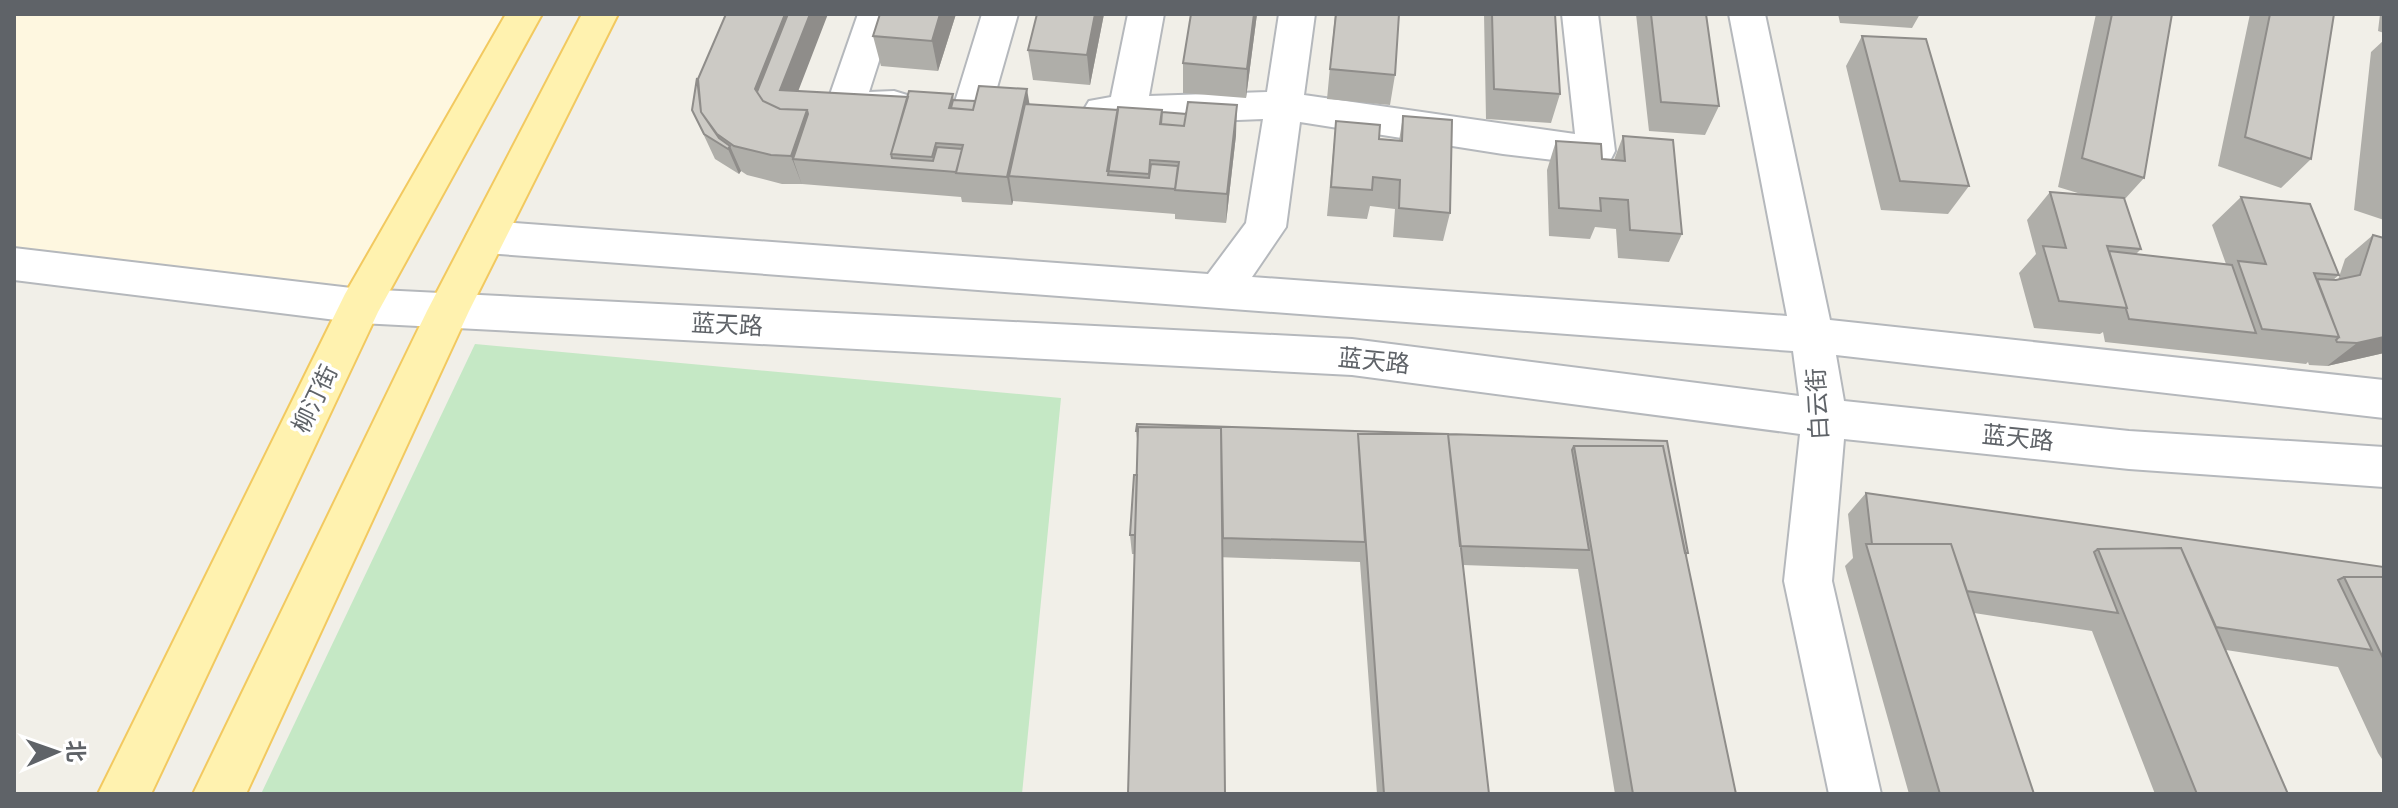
<svg xmlns="http://www.w3.org/2000/svg" width="2398" height="808" viewBox="0 0 2398 808" font-family="Inter,'Noto Sans SC',sans-serif">
<style>
.commercial{fill:#fef7e0}
.green{fill:#c5e8c5}
.lines{fill:none;stroke-linecap:round;stroke-linejoin:round}
.minor-casing{stroke:#b5b8bc;stroke-width:4}
.major-casing{stroke:#f2c960;stroke-width:4}
.minor{fill:#fff;fill-rule:evenodd}
.major{fill:#fff2af;fill-rule:evenodd}
.wall{fill:#afaea9}
.shaded-wall{fill:#8f8d8a}
.building{fill:#cccac5;stroke:#8f8d8a;stroke-width:2}
.labels{text-anchor:middle;stroke-width:7;stroke-linejoin:round;paint-order:stroke}
.street-label{font-size:24px;fill:#5f6368;stroke:#fff}
</style>
<rect width="100%" height="100%" fill="#f1efe8"/>
<path class="commercial" d="M14,14H511L353,292L14,247Z"/>
<path class="green" d="M475,344L1061,398L1022,794H261Z"/>
<g class="lines">
<g class="minor-casing">
<path id="minor" d="M858,14H894L869,92L894,91L907,95L913,105L907,115C884,122 855,123 832,116L826,106Z
M982,14H1018L992,105L986,115L973,119L960,115L954,105Z
M1128,14H1164L1149,96L1267,92L1279,14H1315L1304,95L1575,134L1562,14H1598L1615,151L1610,161L1596,165L1503,154L1300,122L1286,227L1252,277L1787,316L1729,14H1765L1830,320L2384,380V418L1836,355L1844,401L2129,431L2384,447V487L2129,469L1844,439L1832,581L1881,794H1829L1784,581L1800,434L1352,375L360,323L14,280V248L360,289L1352,339L1799,396L1793,351L486,253L472,248L466,237L472,226L486,221L1208,274L1246,223L1263,119L1138,124L1127,127L1089,121L1083,111L1089,101L1111,97Z"/>
</g>
<g class="major-casing">
<path id="major" d="M506,14H542L378,312L151,794H98L345,294Z
M582,14H618L469,311L246,794H193L427,311Z"/>
</g>
<use href="#minor" class="minor"/>
<use href="#major" class="major"/>
</g>
<path class="wall" d="M880,14H956L938,71L881,66L873,36Z
M1037,14H1104L1090,85L1033,80L1028,50Z
M1257,14L1246,98L1183,93V63Z
M1335,14L1395,75L1390,105L1327,99Z
M1484,14H1555L1560,94L1551,123L1486,119Z
M1636,14H1706L1719,106L1705,135L1649,131Z
M1838,14H1920L1912,28L1840,23Z
M2096,14H2172L2144,178L2124,200L2141,249L2136,254L2226,264L2212,225L2241,197L2339,275L2333,280H2338L2345,259L2373,235L2384,238V353L2327,366L2309,365L2308,362L2306,364L2105,342L2103,332L2100,334L2034,328L2019,273L2036,254L2027,220L2050,192L2081,194L2058,187Z
M2250,14H2334L2311,159L2281,188L2218,166Z
M2380,14H2384V33L2378,31Z
M1862,36L1969,186L1948,214L1881,210L1846,66Z
M2384,40V220L2354,210L2371,52Z
M799,91L908,97L953,94L954,100L1162,114L1236,135L1226,223L1175,219V214L1013,201L1012,205L962,202L961,197L802,184H782L747,175L741,171L739,174L715,159L692,110Z
M1403,116L1450,213L1443,241L1393,237L1395,209L1370,206L1367,219L1327,216L1336,121L1379,139L1399,141Z
M1623,136L1682,234L1669,262L1618,258L1616,229L1595,227L1590,239L1549,236L1547,170L1556,141L1602,159L1614,160Z
M1136,431L1667,441L1688,553L1686,556L1736,794H1615L1578,569L1463,565L1489,794H1377L1360,562L1132,554L1130,535L1137,475L1138,447Z
M1866,493L2384,567V762L2378,753L2338,667L2226,650L2288,794H2155L2092,631L1974,613L2034,794H1909L1845,566L1853,558L1848,514Z"/>
<path class="shaded-wall" d="M785,14H807L764,105L755,89Z
M810,14H828L789,115L780,90Z
M940,14H956L938,71L932,41Z
M1095,14H1104L1090,85L1087,55Z
M1254,14H1257L1246,98L1247,69Z
M1027,89L1032,119L1009,176L1013,201L1012,205L1007,177Z
M1237,105L1236,135L1226,223L1227,194Z
M807,110L817,139L793,159L802,185L791,156Z
M730,146L741,171L739,174L728,149Z
M2384,337V353L2327,366L2357,343Z"/>
<path class="building" d="M726,14H785L755,89L763,101L780,109L807,110L791,156L771,155L734,146L717,134L701,112L698,79Z
M788,14H810L780,90L908,97L891,154L892,158L933,161L937,147L962,149L956,172L793,159L808,114L807,110L780,109L763,101L757,92Z
M880,14H940L932,41L873,36Z
M1037,14H1095L1087,55L1028,50Z
M1191,14H1254L1247,69L1183,63Z
M1336,14H1399L1395,75L1330,69Z
M1492,14H1555L1560,94L1494,89Z
M1651,14H1706L1719,106L1661,102Z
M2112,14H2172L2144,178L2082,158Z
M2270,14H2334L2311,159L2245,137Z
M1862,36L1926,39L1969,186L1900,181Z
M697,78L701,112L719,138L730,146L728,149L704,134L692,110Z
M979,86L1027,89L1007,177L956,173L963,145L936,143L932,157L891,154L909,91L953,94L949,108L973,110Z
M953,100L975,101L973,110L951,108Z
M1188,102L1237,105L1227,194L1175,190L1179,162L1150,160L1149,174L1107,171L1118,107L1162,110L1160,124L1184,126Z
M1025,104L1118,110L1108,175L1149,178L1151,164L1178,166L1175,189L1009,176Z
M1162,112L1186,114L1184,126L1161,124Z
M1403,116L1452,120L1450,213L1399,208L1400,180L1373,177L1372,190L1331,187L1336,121L1380,125L1379,139L1402,141Z
M1623,136L1673,140L1682,234L1630,230L1628,200L1600,198L1601,211L1559,208L1556,141L1601,144L1602,159L1625,161Z
M2050,192L2124,198L2141,249L2107,246L2127,308L2059,301L2043,246L2066,248Z
M2241,197L2310,204L2339,275L2314,273L2339,337L2262,329L2238,261L2266,264Z
M2373,235L2384,238V337L2357,343L2337,342L2336,340L2339,337L2317,279L2336,280L2360,275Z
M2109,251L2232,265L2256,333L2129,319L2126,309L2127,308Z
M1137,424L1667,441L1688,553H1685L1663,446H1574L1572,450L1589,550L1460,546L1448,434H1358L1365,542L1223,538L1221,428L1138,427V431H1136Z
M1138,427L1221,428L1225,794H1128Z
M1358,434H1448L1489,794H1384Z
M1574,446H1663L1736,794H1633Z
M1134,475H1137L1135,535H1130Z
M1866,493L2384,567V577H2344L2338,580L2372,650L2216,627L2181,548L2098,549L2094,552L2118,613L1967,591L1951,544H1872Z
M1866,544H1951L2034,794H1940Z
M2181,548L2288,794H2197L2098,549Z
M2344,577H2384V660Z"/>
<g class="labels">
<g class="street-label">
<text transform="translate(727 325) rotate(3)" y="8">蓝天路</text>
<text transform="translate(1374 361) rotate(6)" y="8">蓝天路</text>
<text transform="translate(315 399) rotate(-64)" y="8">柳汀街</text>
<text transform="translate(1818 404) rotate(-93)" y="8">白云街</text>
<text transform="translate(2018 438) rotate(6)" y="8">蓝天路</text>
</g>
</g>
<rect width="2398" height="808" fill="none" stroke="#5f6368" stroke-width="32"/>
<g transform="translate(56 752) rotate(88)" stroke="#ffffff" stroke-width="6" paint-order="stroke">
<path d="M0-6L14 30L0 20L-14 30Z" fill="#5f6368"/>
<text y="-12" font-size="22" font-weight="bold" text-anchor="middle" fill="#5f6368">北</text>
</g>
</svg>
